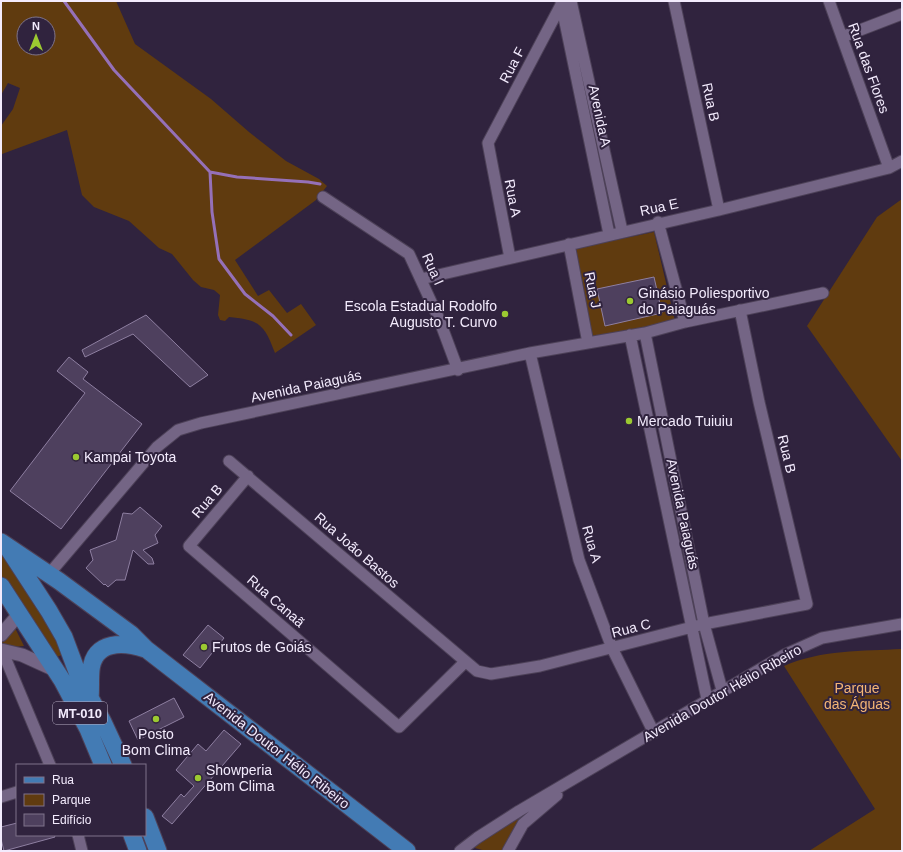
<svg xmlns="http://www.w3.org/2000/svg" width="903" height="852" viewBox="0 0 903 852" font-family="Arial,sans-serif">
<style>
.green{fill:#603b0f;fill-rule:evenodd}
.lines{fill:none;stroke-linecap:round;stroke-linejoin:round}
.stream{stroke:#9570b8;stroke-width:3}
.building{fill:#4e405e;stroke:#8e7fa1}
.minor-casing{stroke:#4d4158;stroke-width:13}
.tertiary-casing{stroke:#4d4158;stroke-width:15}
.primary-casing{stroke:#4d4158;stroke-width:19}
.minor{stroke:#746585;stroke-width:11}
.tertiary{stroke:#746585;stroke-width:13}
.primary{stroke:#437bb4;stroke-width:17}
.poi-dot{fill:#9cca31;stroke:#30233e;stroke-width:1.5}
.labels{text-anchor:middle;stroke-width:4;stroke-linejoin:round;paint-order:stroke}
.shield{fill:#30233e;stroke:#b8afc4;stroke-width:1}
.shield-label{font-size:13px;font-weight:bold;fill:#f3ebfd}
.street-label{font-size:14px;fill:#f3ebfd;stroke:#30233e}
.poi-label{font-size:14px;fill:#f3ebfd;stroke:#30233e;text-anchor:start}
.park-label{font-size:14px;fill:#f4b575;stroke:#30233e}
</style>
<rect width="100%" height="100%" fill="#30233e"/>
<path class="green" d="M1,1H116L135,44L211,99L249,132L286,161L319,179L327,186L316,200L235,260L258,296L269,290L287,313L301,304L316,325L275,353C264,324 260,320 229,317L225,321L220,320L218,315L220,295L214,290L201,287L193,280L172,254L159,248L129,221L94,207L82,195L67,130L2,154L1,126L13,109L20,88L8,83L1,95ZM24,24H48V48H24Z
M902,199V461L807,326L877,217Z
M654,232L675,321L590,338L572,249Z
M1,552L19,573L64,654L52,659L1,580Z
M14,626L24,646L1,648V640Z
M902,649V851H809L875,809L784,666C819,650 864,651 902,649Z
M516,819L519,820V823L502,851H486L475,848L476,845Z"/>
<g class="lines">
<path class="stream" d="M64,1L114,70L210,172L212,212L219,259L245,294L273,316L291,335
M210,172L237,177L308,182L320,184"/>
</g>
<path class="building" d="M654,277L662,313L605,326L597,289Z
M146,315L208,375L190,387L133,334L85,357L82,350Z
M69,357L88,372L83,379L142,424L61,529L10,491L85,393L57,371Z
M140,507L162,526L155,535L158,543L143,550L152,558L154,564H148L133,550L125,580H116L108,587L105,584L104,585L86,568L93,560L90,550L116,540L123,513L132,514Z
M208,625L224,638L200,668L183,655Z
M174,698L184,717L138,740L129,721Z
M224,730L241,744L172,824L162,816L181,794L184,797L194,786L176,770L198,744L206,751Z
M17,823V835H54L55,837L4,851L1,839V827Z"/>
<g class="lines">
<g class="minor-casing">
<path id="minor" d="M571,1L622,231
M674,1L719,210
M829,1L889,168
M561,3L609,234
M842,37L902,14
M323,197L409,254L439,319L458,370
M658,222L685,322
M569,244L588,343
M510,258L488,143L563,1
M421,279L719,210L889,168L902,161
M645,333L704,624L722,690
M630,335L707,699
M530,353L579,560L612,648L654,733
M229,461L477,671L491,674L540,666L704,624L807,604L759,402L740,310
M248,476L189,546L399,727L465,662
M49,574L157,447L178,430L201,423L530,353L645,333L685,322L823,293
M2,650L50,765
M1,797L17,792
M78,835L82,851
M460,851L477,838L519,811L784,655L822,638L902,624
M508,851L523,824L557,795"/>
</g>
<g class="tertiary-casing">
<path id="tertiary" d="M1,635L20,613
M1,650L22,655L55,670"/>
</g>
<g class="primary-casing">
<path id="primary" d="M1,542L59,581L131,634L146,649L407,851
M8,548L49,611L64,637L79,677L103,722L123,765
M1,586L62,680L88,729L103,765
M90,699C91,689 90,680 91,670C94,640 124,642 145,649
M145,817L158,851
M132,835L138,851"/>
</g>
<use href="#minor" class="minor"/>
<use href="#tertiary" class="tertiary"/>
<use href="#primary" class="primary"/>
</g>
<g class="poi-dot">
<circle cx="630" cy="301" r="4"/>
<circle cx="505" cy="314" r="4"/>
<circle cx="629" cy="421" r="4"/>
<circle cx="76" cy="457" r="4"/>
<circle cx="204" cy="647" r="4"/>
<circle cx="156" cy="719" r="4"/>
<circle cx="198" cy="778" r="4"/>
</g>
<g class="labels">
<rect class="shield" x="53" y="702" width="54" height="22" rx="3"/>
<g class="shield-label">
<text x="80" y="718">MT-010</text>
</g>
<g class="street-label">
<text transform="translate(512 65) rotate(-62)" y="5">Rua F</text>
<text transform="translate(869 68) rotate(70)" y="5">Rua das Flores</text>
<text transform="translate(711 102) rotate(78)" y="5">Rua B</text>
<text transform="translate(600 116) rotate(78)" y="5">Avenida A</text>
<text transform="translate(513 198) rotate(79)" y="5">Rua A</text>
<text transform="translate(659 207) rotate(-12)" y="5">Rua E</text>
<text transform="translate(433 269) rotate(66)" y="5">Rua I</text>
<text transform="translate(593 290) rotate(79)" y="5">Rua J</text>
<text transform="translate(306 386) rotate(-12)" y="5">Avenida Paiaguás</text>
<text transform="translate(787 454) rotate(76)" y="5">Rua B</text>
<text transform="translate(207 501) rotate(-50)" y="5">Rua B</text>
<text transform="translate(683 514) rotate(78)" y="5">Avenida Paiaguás</text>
<text transform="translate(592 544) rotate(74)" y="5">Rua A</text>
<text transform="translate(357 550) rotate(41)" y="5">Rua João Bastos</text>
<text transform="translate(276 601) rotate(41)" y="5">Rua Canaã</text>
<text transform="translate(631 628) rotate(-14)" y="5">Rua C</text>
<text transform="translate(722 693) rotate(-30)" y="5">Avenida Doutor Hélio Ribeiro</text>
<text transform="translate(277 750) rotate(38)" y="5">Avenida Doutor Hélio Ribeiro</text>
</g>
<g class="poi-label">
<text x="638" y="298">Ginásio Poliesportivo<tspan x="638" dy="16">do Paiaguás</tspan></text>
<text x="497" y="311" text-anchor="end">Escola Estadual Rodolfo<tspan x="497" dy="16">Augusto T. Curvo</tspan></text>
<text x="637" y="426">Mercado Tuiuiu</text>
<text x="84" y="462">Kampai Toyota</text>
<text x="212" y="652">Frutos de Goiás</text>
<text x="156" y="739" text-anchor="middle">Posto<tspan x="156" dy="16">Bom Clima</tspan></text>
<text x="206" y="775">Showperia<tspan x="206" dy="16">Bom Clima</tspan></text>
</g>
<g class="park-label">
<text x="857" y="693">Parque<tspan x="857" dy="16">das Águas</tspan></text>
</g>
</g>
<rect width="903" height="852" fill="none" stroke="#f3ebfd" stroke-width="4"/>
<rect x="16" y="764" width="130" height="72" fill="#30233e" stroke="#7e738a"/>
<rect x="24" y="777" width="20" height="6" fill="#437bb4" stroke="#7e738a"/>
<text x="52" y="784" font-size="12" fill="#f3ebfd">Rua</text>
<rect x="24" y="794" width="20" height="12" fill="#603b0f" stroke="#7e738a"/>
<text x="52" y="804" font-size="12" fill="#f3ebfd">Parque</text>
<rect x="24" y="814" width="20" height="12" fill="#4e405e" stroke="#7e738a"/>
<text x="52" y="824" font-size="12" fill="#f3ebfd">Edifício</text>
<g transform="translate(36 36)"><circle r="19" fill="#30233e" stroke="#7e738a"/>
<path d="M0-3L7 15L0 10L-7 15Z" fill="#9cca31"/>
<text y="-6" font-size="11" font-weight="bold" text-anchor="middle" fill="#f3ebfd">N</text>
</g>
</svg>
